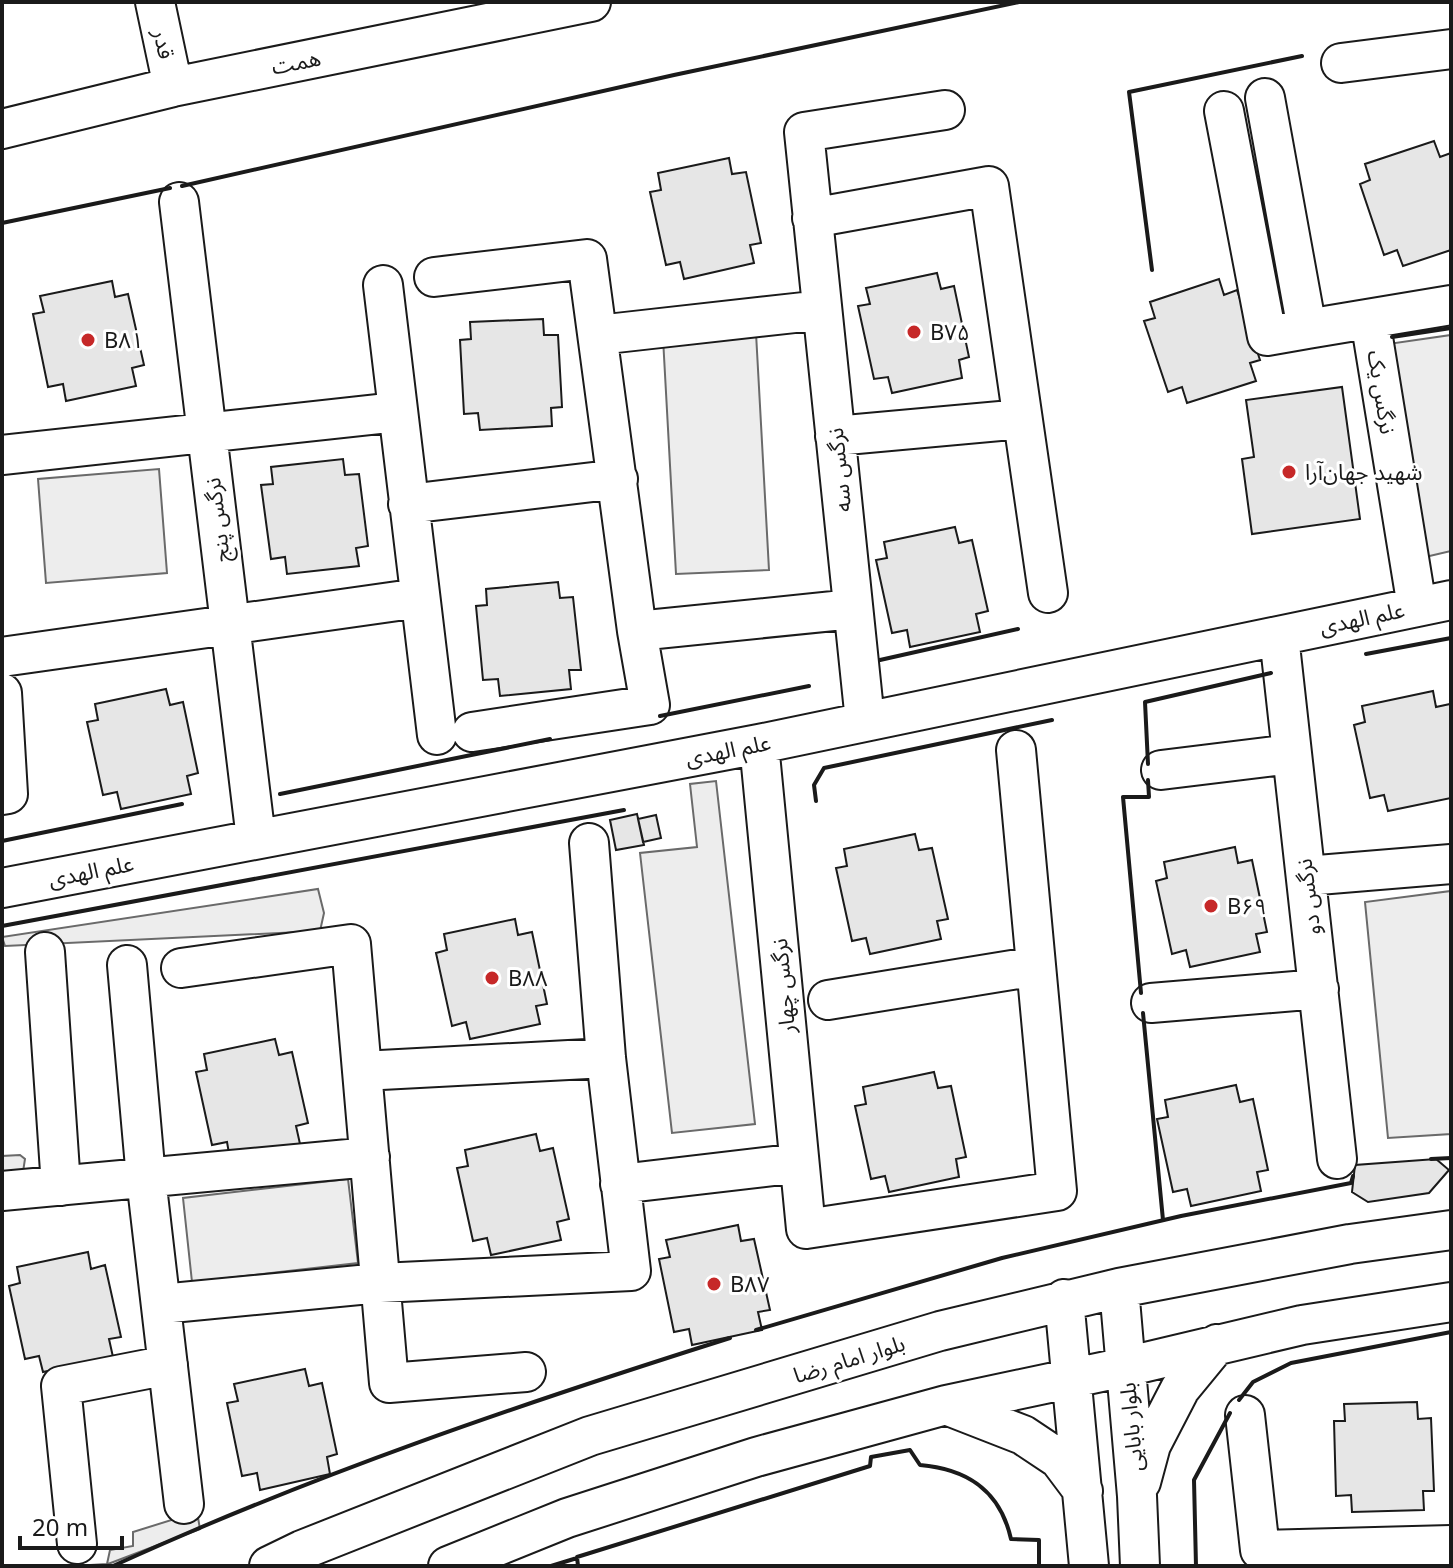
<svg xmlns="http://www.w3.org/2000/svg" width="1453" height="1568" viewBox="0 0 1453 1568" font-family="Georgia,'Noto Sans Arabic',serif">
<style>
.built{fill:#ededed;stroke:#6a6a6a;stroke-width:2}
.building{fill:#e6e6e6;stroke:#1a1a1a;stroke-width:2}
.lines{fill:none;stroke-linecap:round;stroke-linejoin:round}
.minor-casing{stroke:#1a1a1a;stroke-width:42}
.minor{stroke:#fff;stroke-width:38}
.wall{stroke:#1a1a1a;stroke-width:4}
.poi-dot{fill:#c62828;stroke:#fff;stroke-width:3}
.labels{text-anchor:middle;stroke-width:6;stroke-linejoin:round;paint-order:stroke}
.street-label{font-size:22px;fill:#1a1a1a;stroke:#fff}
.poi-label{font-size:22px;fill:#1a1a1a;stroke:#fff;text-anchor:start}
</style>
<rect width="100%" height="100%" fill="#fff"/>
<path class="built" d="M756,333L769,570L676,574L663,338Z
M1451,335V551L1421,558L1388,344Z
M159,469L167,573L46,583L38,479Z
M716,781L755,1124L672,1133L640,853L697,847L690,784Z
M318,889L324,913L320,931L5,946L2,937Z
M1451,891V1134L1388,1138L1365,902Z
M20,1155L25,1159L23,1172L2,1177V1156Z
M348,1179L358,1263L192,1282L183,1198Z
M197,1512L200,1529L108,1564V1566H73L107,1564L110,1550L133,1546V1532Z"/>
<path class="building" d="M1434,141L1440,157L1451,153V250L1403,266L1397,250L1384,255L1360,184L1370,180L1365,164Z
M729,158L732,174L746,172L761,243L750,245L754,263L684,279L680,262L666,265L650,192L661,190L658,173Z
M937,273L941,289L954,286L969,357L959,360L962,378L892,393L888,377L874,379L858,306L870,304L866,288Z
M1219,279L1224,295L1237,290L1260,360L1250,363L1256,381L1187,403L1182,387L1168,392L1144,321L1155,318L1150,302Z
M112,281L115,297L128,294L144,365L132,368L136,386L66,401L63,384L48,387L33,314L44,312L40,296Z
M543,319L544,335H558L562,407L551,408L552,426L480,430L478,413L464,414L460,340L471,339L470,322Z
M1342,387L1360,519L1252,534L1242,459L1254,457L1246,400Z
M343,459L345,475L359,474L368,546L356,548L359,566L287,574L285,557L271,559L261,485L273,484L271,467Z
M955,527L959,543L972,540L988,611L976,614L980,632L910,647L907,630L892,633L876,560L887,558L884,542Z
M558,582L560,598L573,597L581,670H569L571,689L500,696L498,679L483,680L476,606L487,605L486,589Z
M166,689L170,705L183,702L198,773L187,776L191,794L121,809L117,792L103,795L87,722L98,720L95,704Z
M1433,691L1436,707L1450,704L1451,709V798L1388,811L1384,795L1370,798L1354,725L1365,722L1362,706Z
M637,814L644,845L616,850L610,820Z
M656,815L661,838L643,842L638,819Z
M915,834L919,850L932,848L948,919L937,921L941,939L870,954L866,938L852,941L836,868L847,866L844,849Z
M1235,847L1238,863L1252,860L1267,932L1256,934L1260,952L1190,967L1186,950L1172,954L1156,881L1167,878L1164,862Z
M515,919L518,935L532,932L547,1004L536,1006L540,1024L470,1039L466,1022L452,1026L436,953L447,950L444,934Z
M275,1039L279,1055L292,1052L308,1123L296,1126L300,1144L230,1159L227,1142L212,1145L196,1072L207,1070L204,1054Z
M934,1072L938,1088L951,1086L966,1157L956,1159L959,1177L889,1192L885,1176L871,1179L855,1106L866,1104L863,1087Z
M1236,1085L1240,1102L1253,1099L1268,1170L1257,1172L1261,1191L1191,1206L1187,1189L1173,1192L1157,1119L1168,1117L1165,1100Z
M536,1134L540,1151L553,1148L569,1219L557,1222L561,1240L491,1255L487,1238L473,1241L457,1168L468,1166L465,1150Z
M1436,1159L1449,1170L1429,1193L1368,1202L1352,1192L1355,1165Z
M738,1225L741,1241L754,1239L770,1310L758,1312L762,1330L692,1345L689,1329L674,1332L659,1259L670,1257L666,1240Z
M88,1252L91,1269L105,1265L121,1337L109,1339L113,1357L43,1372L39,1356L25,1359L9,1286L20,1283L17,1267Z
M305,1369L309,1386L322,1383L337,1454L327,1457L330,1474L260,1490L257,1473L242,1476L227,1403L238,1401L234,1384Z
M1417,1402L1418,1419L1431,1418L1434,1491H1423L1424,1510L1352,1512L1351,1495L1336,1496L1334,1421H1345L1344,1404Z"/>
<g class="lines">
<g class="minor-casing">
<path id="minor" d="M155,2L173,87
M1341,63L1451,49
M1265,98L1307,329L1451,305
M1224,111L1267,336L1307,329
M2,129L173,87L591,2
M179,202L256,839
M812,218L989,186L1048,593
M434,277L587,259L637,631L650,705L472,732
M383,285L437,735
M1370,319L1417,607
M598,335L822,310
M835,436L1022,419
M2,455L397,412
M408,504L618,479
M637,631L853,609
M1279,636L1337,1159
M2,657L419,598
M2,693L8,794L2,795
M865,721L804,132L945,110
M759,744L806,1229L1057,1191L1016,750
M1161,770L1291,754
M1306,876L1451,864
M2,888L759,744L1451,600
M45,952L61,1186
M127,965L146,1178L184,1504
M181,968L351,944L389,1383L526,1372
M828,1000L1036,966
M1151,1003L1319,989
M362,1071L606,1058
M620,1184L799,1163
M2,1191L370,1157
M1119,1288L1137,1496L1140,1566
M1064,1299L1089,1566
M161,1304L380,1283L631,1271L606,1058L589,843
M946,1405L1023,1435L1059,1459L1083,1491
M1245,1415L1260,1550L1451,1545
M1141,1482L1151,1445L1180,1389L1217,1344
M77,1544L61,1386L168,1365
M269,1566L302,1550L590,1436L940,1331L1119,1288L1350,1244L1451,1230
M448,1566L567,1518L756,1457L946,1405L1125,1367L1302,1325L1451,1302"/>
</g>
<use href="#minor" class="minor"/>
<path class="wall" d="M182,186L674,75L1019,2
M2,223L170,188
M1152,270L1129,92L1302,56
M1392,337L1451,328
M1366,654L1451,638
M880,660L1018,629
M660,716L809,686
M1148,764L1145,702L1271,673
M280,794L550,739
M816,801L814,785L824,768L1052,720
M2,841L182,804
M2,926L624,810
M1141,993L1123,797H1149L1148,780
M1143,1013L1163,1220
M1431,1159L1451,1158
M756,1330L1002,1258L1181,1216L1351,1183L1353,1176
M1239,1400L1253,1382L1291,1363L1451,1332
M113,1566C312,1475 521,1404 730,1338
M551,1566L577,1558
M578,1566L577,1557L870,1466L871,1457L910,1450L920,1465C967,1469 1000,1490 1011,1539L1039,1540V1566
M1196,1566L1194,1480L1230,1413"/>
</g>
<g class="poi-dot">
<circle cx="914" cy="332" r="8"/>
<circle cx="88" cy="340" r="8"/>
<circle cx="1289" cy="472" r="8"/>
<circle cx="1211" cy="906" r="8"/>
<circle cx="492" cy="978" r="8"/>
<circle cx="714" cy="1284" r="8"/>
</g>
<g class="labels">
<g class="street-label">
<text transform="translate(164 44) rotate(77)" y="8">قدر</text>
<text transform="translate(296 62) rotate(-11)" y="8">همت</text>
<text transform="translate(1382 392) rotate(81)" y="8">نرگس یک</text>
<text transform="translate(839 470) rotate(-96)" y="8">نرگس سه</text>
<text transform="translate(217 520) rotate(-97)" y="8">نرگس پنج</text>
<text transform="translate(1362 618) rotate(-12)" y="8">علم الهدی</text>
<text transform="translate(728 750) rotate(-11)" y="8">علم الهدی</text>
<text transform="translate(91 871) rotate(-11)" y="8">علم الهدی</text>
<text transform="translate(1308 897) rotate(-97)" y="8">نرگس دو</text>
<text transform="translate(783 986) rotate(-95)" y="8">نرگس چهار</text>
<text transform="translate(849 1359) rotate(-17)" y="8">بلوار امام رضا</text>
<text transform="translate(1131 1427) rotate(-95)" y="8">بلوار بابایی</text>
</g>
<g class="poi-label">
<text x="930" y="340">B۷۵</text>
<text x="104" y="348">B۸۱</text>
<text x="1305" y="480">شهید جهان‌آرا</text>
<text x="1227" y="914">B۶۹</text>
<text x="508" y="986">B۸۸</text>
<text x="730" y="1292">B۸۷</text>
</g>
</g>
<rect width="1453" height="1568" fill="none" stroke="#1a1a1a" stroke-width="8"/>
<path d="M20 1536v12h102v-12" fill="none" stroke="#1a1a1a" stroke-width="4"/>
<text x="32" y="1536" font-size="24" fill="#1a1a1a" stroke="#ffffff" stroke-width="6" paint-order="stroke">20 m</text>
</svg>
